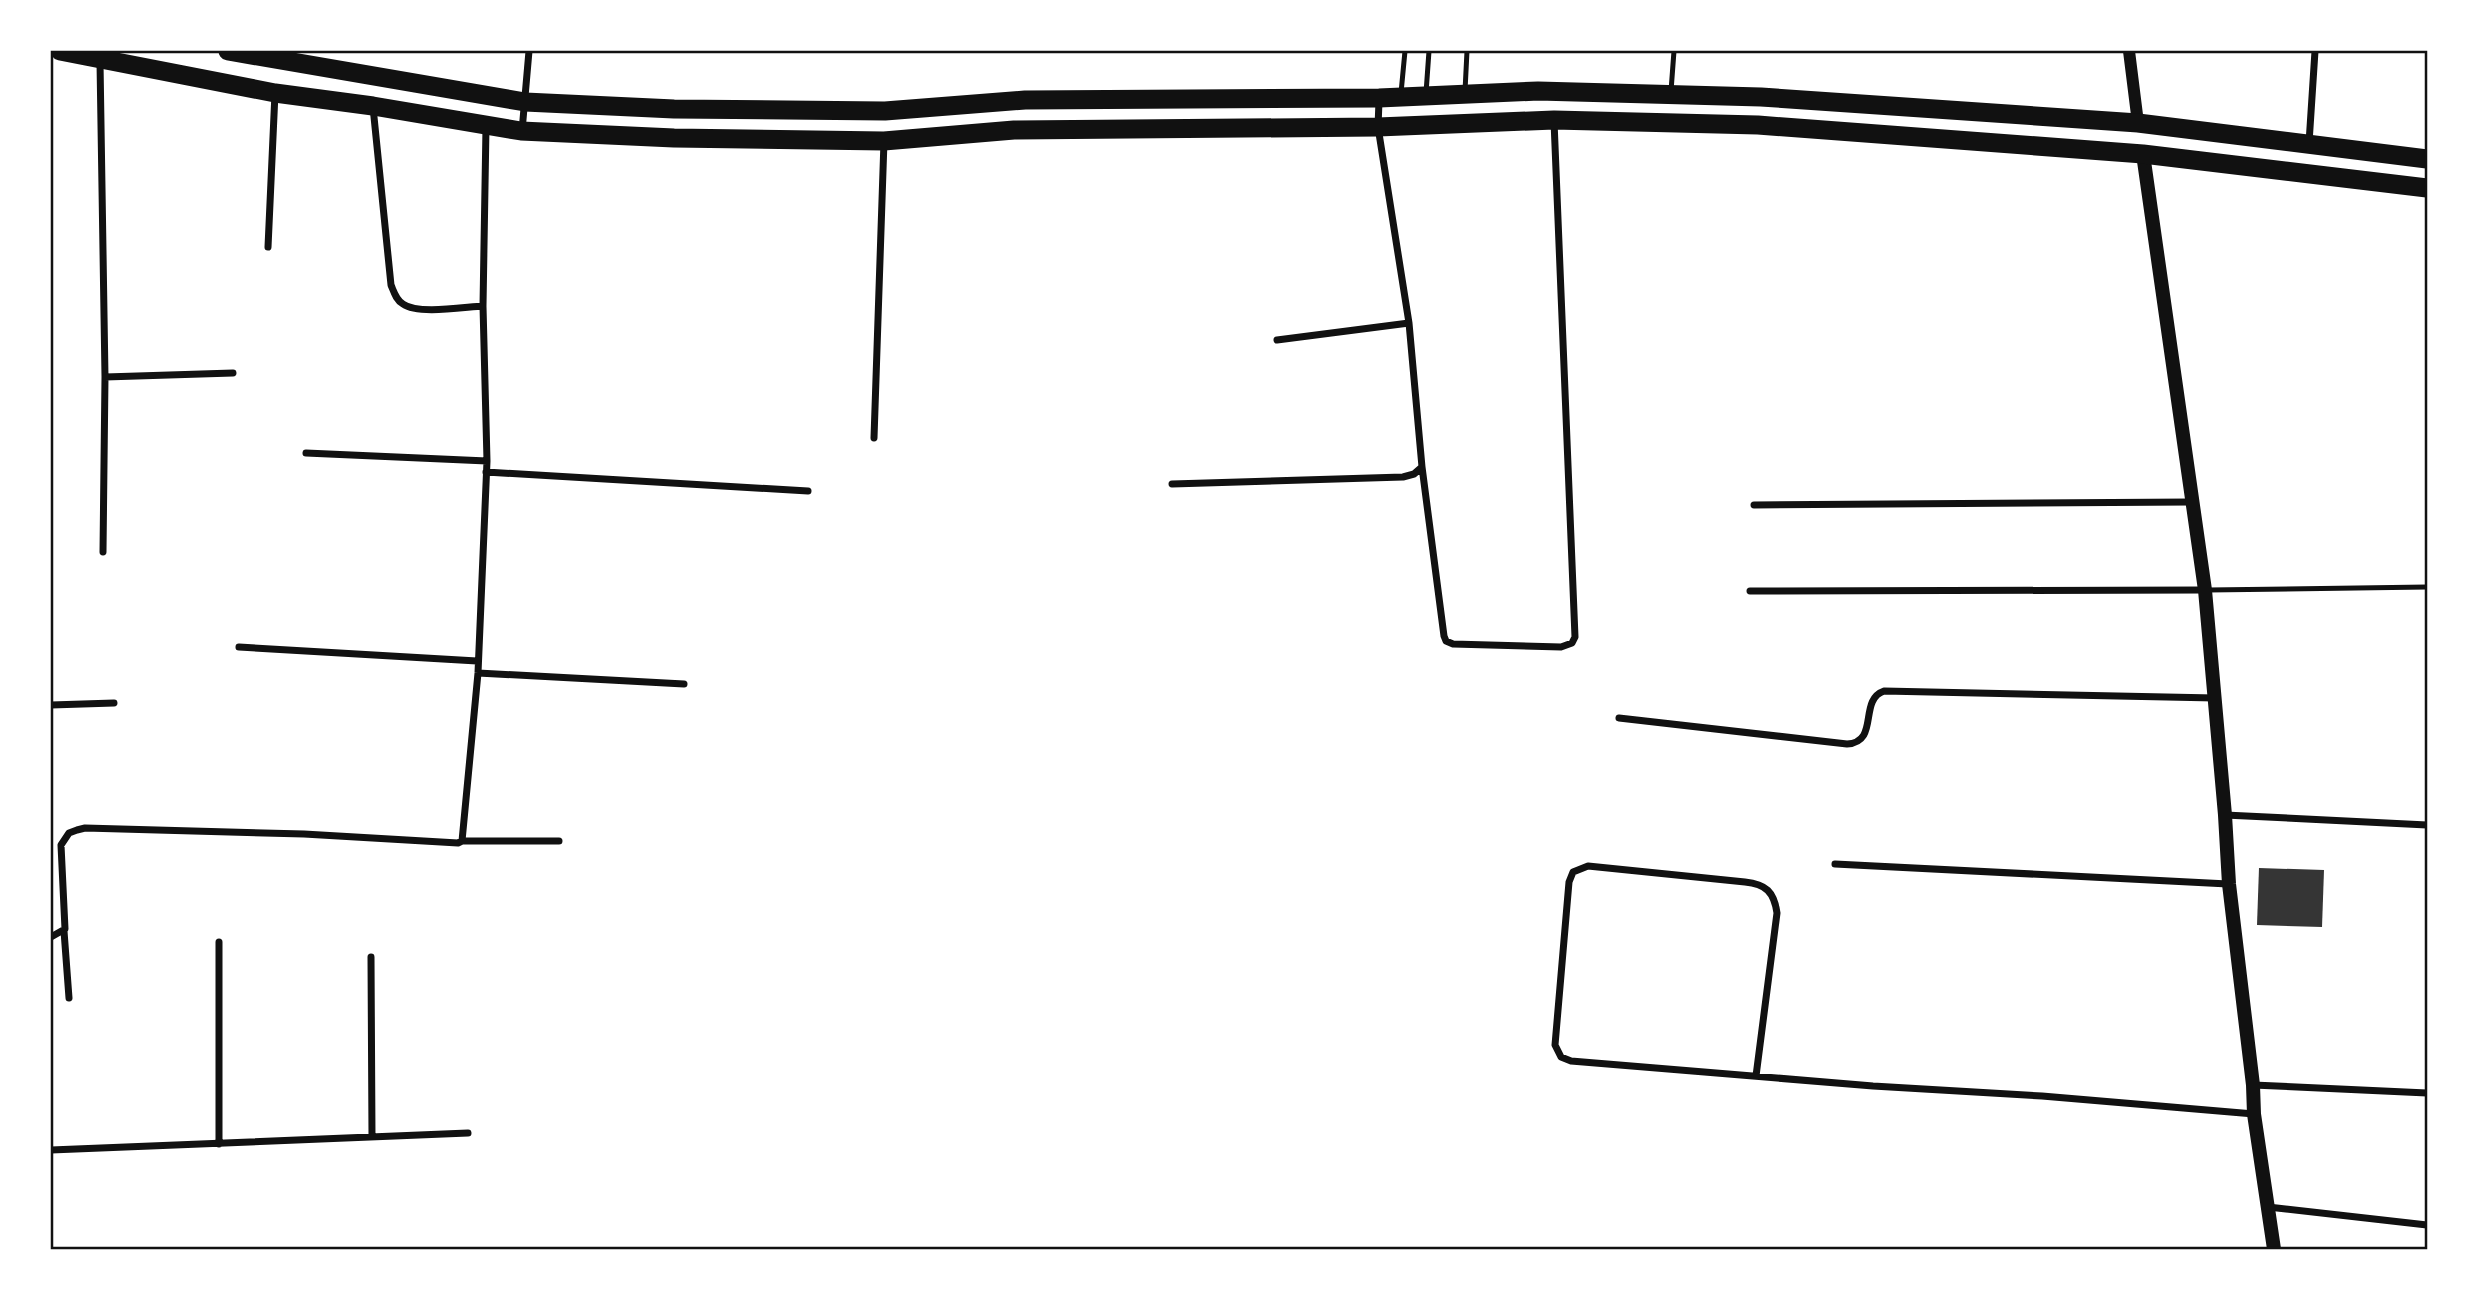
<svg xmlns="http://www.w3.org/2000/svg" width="2478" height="1300" viewBox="0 0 2478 1300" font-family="'Noto Sans',sans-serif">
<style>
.building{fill:#353535}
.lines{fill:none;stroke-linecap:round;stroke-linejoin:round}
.service{stroke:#111;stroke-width:5}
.minor{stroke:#111;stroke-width:7}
.tertiary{stroke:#111;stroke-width:12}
.secondary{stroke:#111;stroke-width:14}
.trunk{stroke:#111;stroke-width:19}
.neatline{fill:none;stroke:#111;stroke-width:2.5}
</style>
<rect width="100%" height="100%" fill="#fff"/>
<path class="building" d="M2259,868L2324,870L2322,927L2257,925Z"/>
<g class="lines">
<path class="service" d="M1465,91L1467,51
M1671,91L1674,51
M1401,93L1405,51
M1426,93L1429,51
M2208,590L2427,587"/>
<path class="minor" d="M100,62L105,377L103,552
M373,107L391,285C394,292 396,300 403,304C418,315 464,307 483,306
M522,131L529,51
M2309,143L2315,51
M268,247L275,93
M1277,340L1409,323
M105,377L233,373
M874,438L884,141
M306,453L487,461
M1422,467L1444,636L1446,641L1453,644L1561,647L1572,643L1575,637L1554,121
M486,472L808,491
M1172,484L1403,477L1414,474L1422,467L1409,323L1378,127L1379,101
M1754,505L2191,502
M1750,591L2204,590
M239,647L477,661
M478,673L684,684
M51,705L114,703
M1619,718L1847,744C1880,742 1858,700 1884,691L2215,698
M2225,815L2427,825
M462,841H559
M1835,864L2228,884
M64,931L69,998
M51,937L65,929L61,845L69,833L77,830L85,828L304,834L458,843L462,841L478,673L487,461L483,306L486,127
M219,942V1144
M371,957L372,1137
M1756,1076L1777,913C1774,892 1766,884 1745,882L1588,866L1573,872L1569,882L1555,1045L1561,1057L1571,1061L1873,1086L2042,1096L2254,1114
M2253,1085L2427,1093
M51,1150L468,1133
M2268,1207L2427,1225"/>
<path class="tertiary" d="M2129,51L2138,123"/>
<path class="secondary" d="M2143,154L2205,590L2225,815L2229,884L2253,1085L2254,1114L2274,1249"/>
<path class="trunk" d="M60,51L275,93L373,106L521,131L674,138L884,141L1014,130L1378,127L1554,120L1758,125L2143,154L2427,188
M228,51L525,102L674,109L885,111L1025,100L1379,98L1538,91L1761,97L2138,123L2427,159"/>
</g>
<rect width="2478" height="1300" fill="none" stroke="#ffffff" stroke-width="105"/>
<rect x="52" y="52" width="2374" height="1196" class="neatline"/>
</svg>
